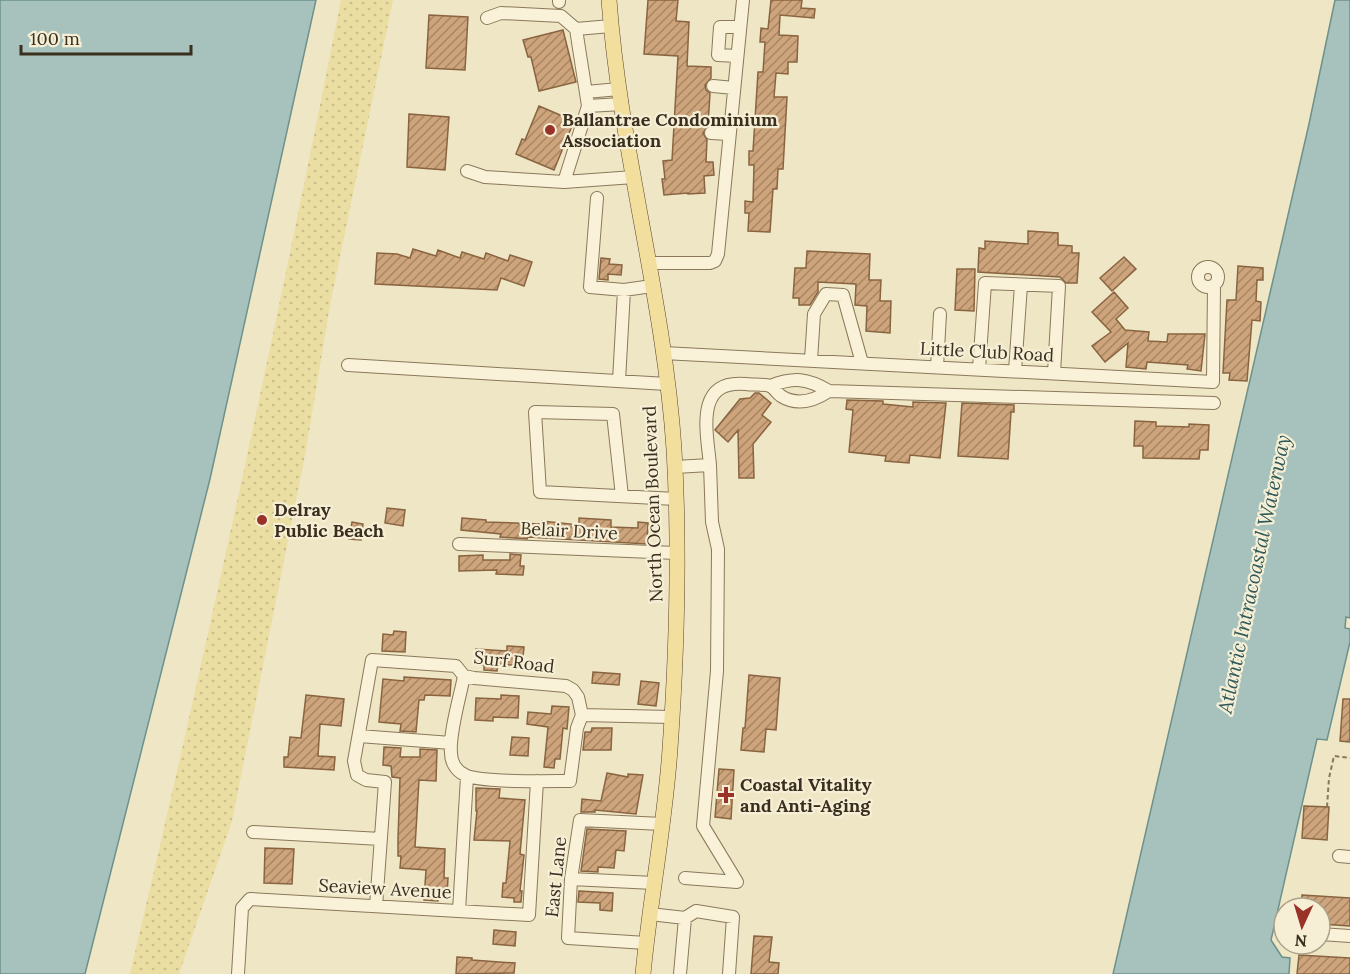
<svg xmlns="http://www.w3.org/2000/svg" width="1350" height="974" viewBox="0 0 1350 974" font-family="Lora,serif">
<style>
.sand{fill:url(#sand-dots)}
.water{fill:#a7c2bc;stroke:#6d918b;stroke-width:1.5}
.building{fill:url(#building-hatch);stroke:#896440;stroke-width:1.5}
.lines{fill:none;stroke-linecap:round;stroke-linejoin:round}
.minor-casing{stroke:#8a785b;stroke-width:14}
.major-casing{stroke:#58462f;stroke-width:16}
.path{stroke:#8a785b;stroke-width:2;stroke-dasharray:4.5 3;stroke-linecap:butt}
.minor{stroke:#f9f2d8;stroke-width:12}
.major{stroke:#f2df9d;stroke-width:15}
.poi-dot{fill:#99332a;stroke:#f6efd5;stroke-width:2}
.labels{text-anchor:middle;stroke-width:4.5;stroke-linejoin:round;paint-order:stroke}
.poi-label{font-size:18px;font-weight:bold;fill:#3a2e1f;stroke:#f6efd5;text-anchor:start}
.street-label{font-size:18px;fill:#3a2e1f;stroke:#f6efd5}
.water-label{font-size:20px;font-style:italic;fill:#2e595a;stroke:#f6efd5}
</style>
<defs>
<pattern id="sand-dots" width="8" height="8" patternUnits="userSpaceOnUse" patternTransform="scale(1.5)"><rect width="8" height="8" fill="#ebdea2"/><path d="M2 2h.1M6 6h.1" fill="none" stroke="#cabf8b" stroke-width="1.8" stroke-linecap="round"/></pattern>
<pattern id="building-hatch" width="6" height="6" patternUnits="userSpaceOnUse" patternTransform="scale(1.5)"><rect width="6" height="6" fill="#cda47b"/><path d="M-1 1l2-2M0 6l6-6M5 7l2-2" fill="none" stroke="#a78664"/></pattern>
</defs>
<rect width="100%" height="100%" fill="#efe6c5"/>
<path class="sand" d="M341,0H393L330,305L306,450L232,821L179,974H130C206,651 277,326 341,0Z"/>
<path class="water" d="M0,0H316L210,479L85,974H0Z
M1335,0H1350V618L1346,617L1345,628L1350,629V642L1327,740L1317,739L1271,940L1282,957L1290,958L1289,974H1113L1309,124Z"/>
<path class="building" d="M648,0H678L676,21L689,22L687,66L711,67V78L705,85L706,90L710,93L708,126L703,133L707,140L706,162H713L714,175L704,176L705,193L688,194V193L664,195L662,179H665L663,161L672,160L678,56L644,54Z
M771,0H802L801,8L815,9L814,18L780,15L779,35L798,36L797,62H788V74L776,73L774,97H787L783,169H778L777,189H773L770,232L748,231L749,213H745V201L753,202L754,165H749V151H753L758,72H763L765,42H760L761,28L768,29Z
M429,15L468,17L465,70L426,68Z
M563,30L576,82L539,91L531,57H528L523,40Z
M539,106L574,121L554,170L516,154L522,139L525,140Z
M409,114L449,117L445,170L407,167Z
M1028,231L1058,233V245L1072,246V253H1079L1077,283H1066L1060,277L978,272L979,248L985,249V241L1028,244Z
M413,249L436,256L438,250L460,258L462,252L484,259L486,253L508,261L510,255L532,262L524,286L501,278L497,290L375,284L377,253L397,254L410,258Z
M807,251L870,254L869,280H881L880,301H891L890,333L866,331L867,306L855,305L856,284L818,282V292L810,305H799V298H793L795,268H806Z
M1124,257L1136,269L1112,291L1100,278Z
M601,258L610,259L609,264L622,265L621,275L608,274V280L599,279Z
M1238,266L1263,268V280H1257L1256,301L1261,302L1260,321L1252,320L1247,381L1229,380L1230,373H1223L1227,300H1236Z
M957,269H975L974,311L955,310Z
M1114,292L1128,308L1116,319L1125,330L1149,332L1148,341L1167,342L1168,334H1205L1201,371L1187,369L1188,365L1147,362L1146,369L1126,367L1128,343L1105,362L1092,346L1111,332L1092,312Z
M755,393H759L771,403L762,415L771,422L753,444L754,478H739L738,430L728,442L715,430L740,399L750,398Z
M847,400L883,401V404L913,407V402L946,403L940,458L910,455L909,463L885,461L886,456L849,452L853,410L846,409Z
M962,403L1014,405V412H1011L1008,459L958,456Z
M1135,421L1156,422V426L1189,427V424L1209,425L1208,450H1200L1199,459L1143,458V446H1134Z
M387,508L405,510L403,526L385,523Z
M462,518L486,520V522L542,524V521L579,525V518L611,520V527L638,528V522L648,523L647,544L528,537L527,539L500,537L501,534L461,530Z
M352,522L363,524L361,540L349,539Z
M510,554L521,555L520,566H524L523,575L496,574L497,570L459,571V556L483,555V560H510Z
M394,631L406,632L405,652L382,651L383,634L393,635Z
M507,646L524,647L522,666L498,664L497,671L484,670V665L475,664L476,649L507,651Z
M593,672L620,674L619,685L592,683Z
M749,675L780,678L776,730L766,729L764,752L741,750L743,728H745Z
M404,677L451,680L450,696L425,695L424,700H419L416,732L400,731L401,724L379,722L383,679L404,681Z
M641,681L659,683L656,706L638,704Z
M306,695L344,699L341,726L320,724L318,756L335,757L334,770L284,767V757H288L290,737L301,738Z
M501,695L519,696L518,718L493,717V721L475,720L476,698L501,699Z
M1343,699H1350V742L1340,741Z
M552,706L569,707L567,729L563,728L560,759H555L554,768L544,767L548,727L527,724L528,712L551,714Z
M592,728H612L611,750H583L585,732H591Z
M512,737L529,738L528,756L510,755Z
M384,747L401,748L400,757H420V749L437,750L436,781L419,780L415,847L445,849L444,878H448L447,897L438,896V901L424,900L426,870L400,868L401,856H398V839L400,778L392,777L391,766L383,765Z
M719,769L734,770L731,819L715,817Z
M607,773L628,777V774L643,775L636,814L595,810V812H581L582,799L601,801Z
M476,788L500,789L499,798L525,800L520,854L524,855L520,891H522L521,902H514V898L502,897L503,883H506L510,841L474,840L477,811H476Z
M1304,806L1329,807L1327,840L1302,838Z
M587,829L626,831L624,851L616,850L614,868L598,867V872L581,871Z
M265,848L294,849L292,884L264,883Z
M579,891L613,893L612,911L600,910V903L578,902Z
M1302,895L1350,898V926L1320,924V908H1301Z
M494,930L516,932L515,946L493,944Z
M754,936L772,937L769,962L779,963L778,974H751Z
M1299,955L1350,958V974H1297Z
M457,957L472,958V960L515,963L514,973L456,974Z"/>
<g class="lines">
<g class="minor-casing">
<path id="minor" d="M559,2V0
M487,18L501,13L561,16L576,29
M737,56L718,55L720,27H740
M713,86L734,88
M586,92L619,89
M588,106L622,104
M711,133L729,134
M467,171L485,177L564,182L588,106L576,29L611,26
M564,182L634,177
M597,198L590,287L624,290L652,286
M649,263H710L715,261L718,254L743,0
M1198 277a10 10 0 1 1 20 0a10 10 0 1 1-20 0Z
M663,353L1213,382L1214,286
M811,360L814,314L826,294L843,295L862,363
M348,365L667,384
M937,367L940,314
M979,369L985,283L1059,286L1054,373
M1015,371L1021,285
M619,381L624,290
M770,386C794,377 807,378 829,391
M675,467L710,465C707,432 694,379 746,384C753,385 764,384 770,386C774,388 777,393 781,396C797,406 814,401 829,391L1214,403
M622,496L613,414L535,412L540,492L676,499
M459,544L676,553
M582,715L671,717
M359,736L451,743
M253,832L381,839
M1339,856L1350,857
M685,878L737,882L703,826L717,671L718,549L712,522L710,465
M571,879L654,883
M376,906L385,782L366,780L357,775L354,761L372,660L456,666L464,676L474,678L566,686L573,690L578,697L582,715L577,728L570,781C549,781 481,783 465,775C456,771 451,762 451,753C449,733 460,697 464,676
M459,911L467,777
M650,914L685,918L696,911L733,917L729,974
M1320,934L1350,936
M646,943L568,938L571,879L580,820L662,824
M238,974L242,908L250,899L529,915L537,781
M680,974L685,918"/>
</g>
<g class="major-casing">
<path id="major" d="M609,0C620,151 664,298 674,449C680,549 677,649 670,749C665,824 650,899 643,974"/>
</g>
<path class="path" d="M1327,807L1329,778L1334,756L1350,758"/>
<use href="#minor" class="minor"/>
<use href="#major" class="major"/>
</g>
<g class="poi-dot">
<circle cx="550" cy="130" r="6"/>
<circle cx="262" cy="520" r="6"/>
<path d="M723 786h6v6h6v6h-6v6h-6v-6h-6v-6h6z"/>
</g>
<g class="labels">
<g class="poi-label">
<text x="562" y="126">Ballantrae Condominium<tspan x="562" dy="21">Association</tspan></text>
<text x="274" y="516">Delray<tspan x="274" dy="21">Public Beach</tspan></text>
<text x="740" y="791">Coastal Vitality<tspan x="740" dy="21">and Anti-Aging</tspan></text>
</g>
<g class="street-label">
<text transform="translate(987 352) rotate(3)" y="6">Little Club Road</text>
<text transform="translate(653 504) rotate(-92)" y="6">North Ocean Boulevard</text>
<text transform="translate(569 531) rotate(3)" y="6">Belair Drive</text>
<text transform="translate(514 662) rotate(7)" y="6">Surf Road</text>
<text transform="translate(556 877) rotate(-84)" y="6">East Lane</text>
<text transform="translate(385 889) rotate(3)" y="6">Seaview Avenue</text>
</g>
<g class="water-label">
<text transform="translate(1254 574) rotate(-78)" y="7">Atlantic Intracoastal Waterway</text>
</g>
</g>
<g transform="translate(1302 926) rotate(184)"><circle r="28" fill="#f6efd5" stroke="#aba28c" stroke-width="1.5"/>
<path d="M0-4.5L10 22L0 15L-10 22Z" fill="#99332a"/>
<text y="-9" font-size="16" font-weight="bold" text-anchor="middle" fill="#3a2e1f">N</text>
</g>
<path d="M21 45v9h170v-9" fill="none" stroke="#3a2e1f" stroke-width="3"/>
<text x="30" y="45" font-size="18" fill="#3a2e1f" stroke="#f6efd5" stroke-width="4.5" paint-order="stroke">100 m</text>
</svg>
